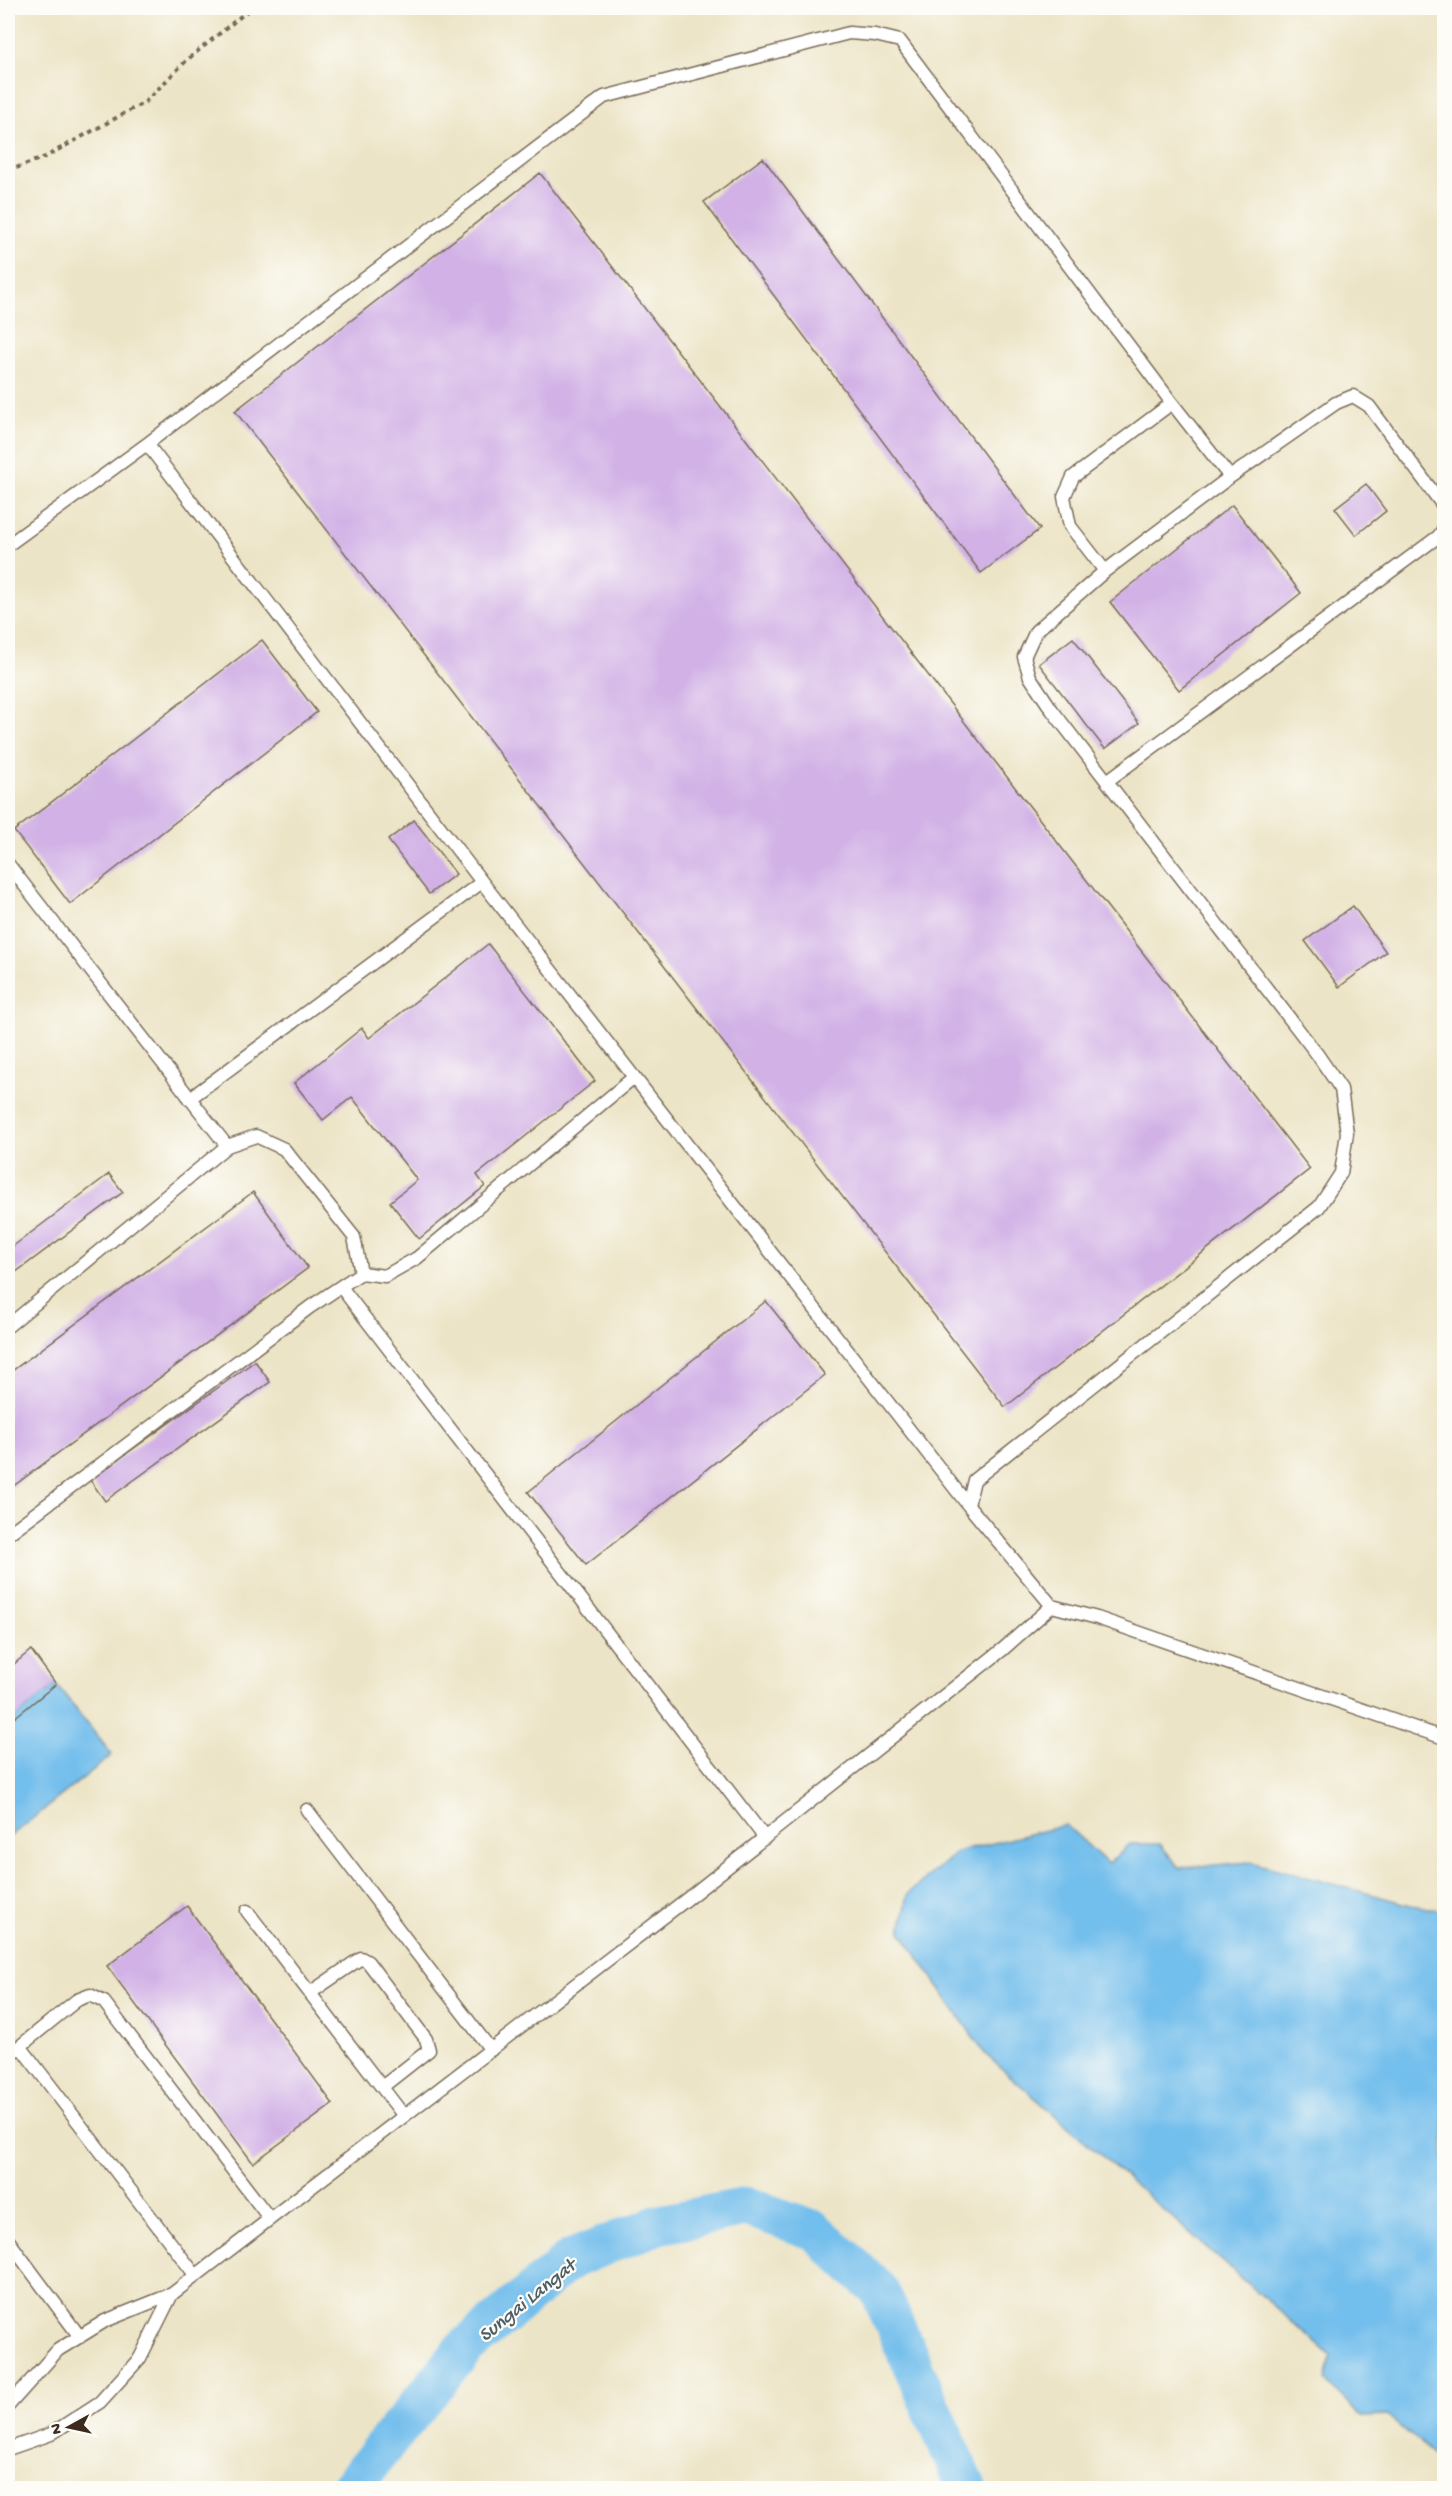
<svg xmlns="http://www.w3.org/2000/svg" width="1452" height="2496" viewBox="0 0 1452 2496" font-family="'Gochi Hand',sans-serif">
<style>
.water{fill:#72beec;stroke:#567485;stroke-width:1.5}
.lines{fill:none;stroke-linecap:round;stroke-linejoin:round}
.river{stroke:#72beec;stroke-width:40}
.building{fill:#d1b1e6}
.lane-casing{stroke:#796b59;stroke-width:15}
.path{stroke:#796b59;stroke-width:4;stroke-dasharray:4.5 4.5;stroke-linecap:butt}
.lane{stroke:#fff;stroke-width:12}
.labels{text-anchor:middle;stroke-width:4.5;stroke-linejoin:round;paint-order:stroke}
.water-label{font-size:20px;font-style:italic;fill:#4e5e66;stroke:#fdfcf7}
</style>
<rect width="100%" height="100%" fill="#fdfcf7"/>
<filter id="ink" filterUnits="userSpaceOnUse"><feTurbulence type="fractalNoise" baseFrequency=".0167" numOctaves="2"/><feDisplacementMap in="SourceGraphic" scale="12" xChannelSelector="R" yChannelSelector="G"/><feConvolveMatrix kernelMatrix="1 2 1 2 8 2 1 2 1" color-interpolation-filters="sRGB"/></filter>
<filter id="wash" filterUnits="userSpaceOnUse"><feTurbulence type="fractalNoise" baseFrequency=".008" numOctaves="4" result="noise"/><feDisplacementMap in="SourceGraphic" scale="24" xChannelSelector="R" yChannelSelector="G"/><feGaussianBlur stdDeviation="1.35" result="paint"/><feColorMatrix in="noise" values="0 0 0 0 0 0 0 0 0 0 0 0 0 0 0 0 0 1.4 0 .05"/><feComposite in="paint" operator="in"/></filter>
<g filter="url(#wash)">
<rect width="100%" height="100%" fill="#ece4c6"/>
<path class="water" d="M56,1684L112,1755L8,1838V1723Z
M1066,1825L1108,1864L1129,1844H1160L1180,1868L1251,1862L1411,1905L1444,1911V2463L1388,2416L1362,2417L1326,2381L1331,2356L985,2054L901,1932L908,1894L957,1852Z"/>
<g class="lines">
<path class="river" d="M350,2488L465,2348L571,2259L657,2225L748,2207L814,2230L879,2290L967,2488"/>
</g>
<g id="blocks">
<path class="building" d="M763,158L1040,529L981,573L704,202Z
M540,173L1310,1169L1005,1407L235,411Z
M1366,484L1386,511L1356,535L1335,508Z
M1232,505L1301,593L1179,690L1110,602Z
M1073,638L1139,723L1105,749L1039,664Z
M262,640L317,712L70,904L14,831Z
M414,820L456,874L429,894L388,840Z
M1353,906L1386,952L1339,987L1305,941Z
M488,944L595,1081L477,1175L485,1186L419,1239L390,1202L417,1180L352,1097L323,1120L294,1083L362,1028L369,1038Z
M109,1174L123,1192L8,1278V1250Z
M253,1192L308,1268L8,1490V1374Z
M766,1301L825,1375L586,1565L528,1492Z
M255,1361L270,1382L105,1501L90,1480Z
M31,1650L56,1684L8,1723V1669Z
M187,1906L333,2104L253,2163L107,1966Z"/>
</g>
</g>
<g filter="url(#ink)">
<use href="#blocks" fill-opacity="0" stroke="#796b59" stroke-width="1.5"/>
<g class="lines">
<g class="lane-casing">
<path id="lane" d="M147,444L482,882L968,1505
M1444,507L1369,406L1353,396L1336,403L1230,477L1105,571L1036,631L1024,657L1030,677L1052,710L1317,1054L1341,1089L1347,1133L1341,1173L1319,1207L974,1480L968,1505L1052,1606L1097,1618L1444,1738
M8,545L147,444L604,97L849,33L875,35L900,41L1172,403L1230,477
M1105,571L1070,526L1064,497L1073,477L1172,403
M1107,781L1439,536L1444,528
M8,864L227,1146
M189,1099L482,882
M361,1273L385,1276L417,1258L634,1077
M341,1287L765,1838
M8,1326L227,1146L256,1136L284,1149L354,1237L361,1273L310,1307L8,1534
M307,1810L491,2050
M247,1911L404,2116
M310,1993L361,1958L368,1962L426,2039L429,2050L382,2087
M20,2046L196,2276
M8,2056L77,2000L90,1995L104,2002L270,2219
M8,2240L80,2337
M8,2406L58,2350L105,2321L172,2294L687,1899L1002,1650L1052,1606
M8,2449L51,2434L100,2402L140,2358L172,2294"/>
</g>
<path class="path" d="M8,171L45,157L145,102L188,59L251,8"/>
<use href="#lane" class="lane"/>
</g>
</g>
<g class="labels">
<g class="water-label">
<text transform="translate(526 2299) rotate(-39)" y="7">Sungai Langat</text>
</g>
</g>
<rect width="1452" height="2496" fill="none" stroke="#fdfcf7" stroke-width="30"/>
<g transform="translate(69 2427) rotate(262)" stroke="#fdfcf7" stroke-width="4.5" paint-order="stroke">
<path d="M0-4.5L10 22L0 15L-10 22Z" fill="#3b2a1e"/>
<text y="-9" font-size="16" font-weight="bold" text-anchor="middle" fill="#3b2a1e">N</text>
</g>
</svg>
